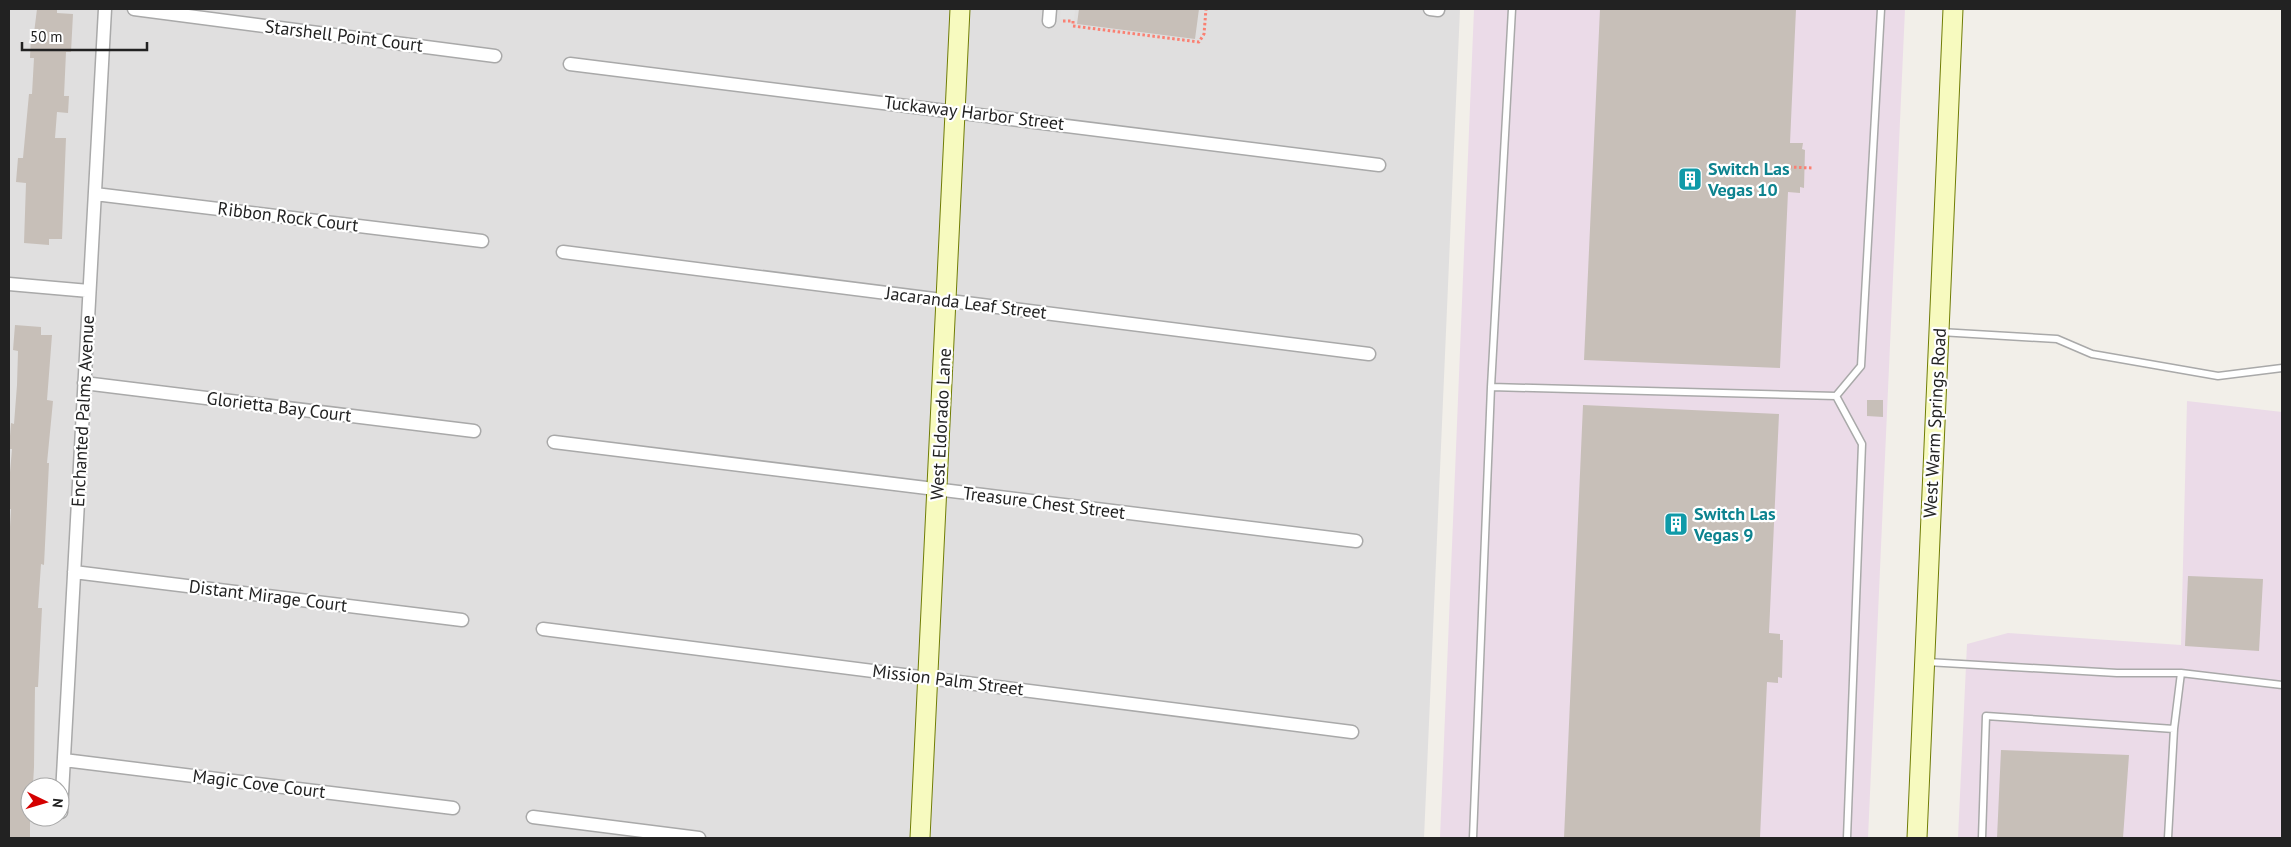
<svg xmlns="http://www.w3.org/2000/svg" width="2291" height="847" viewBox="0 0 2291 847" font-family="'PT Sans',sans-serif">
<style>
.residential{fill:#e0dfdf;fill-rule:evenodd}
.industrial{fill:#ebdbe8}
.parking{fill:#e2e2e2}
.building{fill:#c7bfb8}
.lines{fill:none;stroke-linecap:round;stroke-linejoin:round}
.lane-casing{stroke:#a9a9a9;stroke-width:9}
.street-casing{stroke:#a9a9a9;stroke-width:15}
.secondary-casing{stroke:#707d05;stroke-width:21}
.path{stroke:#fa8072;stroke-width:3;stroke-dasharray:2.5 2.5;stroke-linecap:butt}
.lane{stroke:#fff;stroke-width:6}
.street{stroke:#fff;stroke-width:12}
.secondary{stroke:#f7fabf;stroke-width:19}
.labels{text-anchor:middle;stroke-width:4.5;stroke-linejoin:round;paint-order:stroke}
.street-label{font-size:18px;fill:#222;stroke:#fff}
.culture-label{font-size:18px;font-weight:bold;fill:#0d838f;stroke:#fff;text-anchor:start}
</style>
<rect width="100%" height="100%" fill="#f2efe9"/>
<path class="residential" d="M9,9H1460L1424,838H9ZM30,787H60V817H30Z"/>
<path class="industrial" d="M1474,9H1905L1868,838H1440Z
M2187,401L2282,412V838H1958L1967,644L2008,633L2181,645Z"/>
<path class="parking" d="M1061,9H1075L1074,20L1060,19Z"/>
<path class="building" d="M37,9H57V13L73,14L71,52H66L64,96H69L68,113L57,112L55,138H66L62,239H49V245L24,243L26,183L16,182L18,158H23L29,94H32L34,58H30L31,33H34Z
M1079,9H1199L1195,39L1077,24Z
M1600,9H1796L1790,143H1803L1802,149L1805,150L1804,188L1800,187V193L1788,192L1780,368L1584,360Z
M15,325L41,327V335H52L47,400L53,401L47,463H49L44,565L41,564L38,608H42L38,687H35L34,767L33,785H30V838H9V545L11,509H9V484L12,449H9L11,423L14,424L17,385L18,351L13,350Z
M1867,400H1883V417L1867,416Z
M1583,405L1779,414L1769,633L1780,634V640H1783L1782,678L1778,677V683L1767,682L1760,838H1564Z
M2188,576L2263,579L2259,651L2185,646Z
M2001,750L2129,755L2123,838H1997Z"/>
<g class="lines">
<g class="lane-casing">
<path id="lane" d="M1940,332L2057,339L2092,354L2218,376L2282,368
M1491,387L1836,396
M1927,662L2117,673H2181
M1473,838L1491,387L1512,9
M1847,838L1862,444L1836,396L1861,366L1881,9
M1982,838L1986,716L2174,729
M2168,838L2174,729L2181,673L2282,685"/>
</g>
<g class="street-casing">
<path id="street" d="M134,9L495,56
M1430,9L1438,10
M1049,21L1050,9
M570,64L1379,165
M95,194L482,241
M563,252L1369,354
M9,284L89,291
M84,383L474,431
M554,442L1356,541
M74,572L462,620
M543,629L1352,732
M64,760L453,808
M61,812L105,9
M533,817L699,838"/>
</g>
<g class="secondary-casing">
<path id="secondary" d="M920,838L960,9
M1917,838L1953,9"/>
</g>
<path class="path" d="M1063,21H1073V26L1199,42L1204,34L1206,9
M1789,167L1812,168"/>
<use href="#lane" class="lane"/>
<use href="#street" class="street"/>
<use href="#secondary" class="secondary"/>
</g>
<defs>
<g id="building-square" transform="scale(1.25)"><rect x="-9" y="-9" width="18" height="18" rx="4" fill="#0f9aa8" stroke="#fff"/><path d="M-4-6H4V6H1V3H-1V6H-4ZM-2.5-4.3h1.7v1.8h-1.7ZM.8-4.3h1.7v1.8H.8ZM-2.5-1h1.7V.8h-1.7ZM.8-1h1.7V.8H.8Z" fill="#fff"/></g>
</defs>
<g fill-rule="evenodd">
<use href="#building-square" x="1690" y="179"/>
<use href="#building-square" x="1676" y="524"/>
</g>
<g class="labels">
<g class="street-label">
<text transform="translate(344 36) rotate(7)" y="6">Starshell Point Court</text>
<text transform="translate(974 113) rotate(7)" y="6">Tuckaway Harbor Street</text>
<text transform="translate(288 217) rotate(7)" y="6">Ribbon Rock Court</text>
<text transform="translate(966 303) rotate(7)" y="6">Jacaranda Leaf Street</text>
<text transform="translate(279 407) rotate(7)" y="6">Glorietta Bay Court</text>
<text transform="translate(83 411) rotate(-87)" y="6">Enchanted Palms Avenue</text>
<text transform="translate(1935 423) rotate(-87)" y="6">West Warm Springs Road</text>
<text transform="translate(941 424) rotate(-87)" y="6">West Eldorado Lane</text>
<text transform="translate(1044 503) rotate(7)" y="6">Treasure Chest Street</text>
<text transform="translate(268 596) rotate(7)" y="6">Distant Mirage Court</text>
<text transform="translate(948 680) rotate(7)" y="6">Mission Palm Street</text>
<text transform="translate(259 784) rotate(7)" y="6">Magic Cove Court</text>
</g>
<g class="culture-label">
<text x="1708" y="175">Switch Las<tspan x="1708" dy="21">Vegas 10</tspan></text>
<text x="1694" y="520">Switch Las<tspan x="1694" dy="21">Vegas 9</tspan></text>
</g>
</g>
<rect width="2291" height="847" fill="none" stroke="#222222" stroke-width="20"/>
<g transform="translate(45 802) rotate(95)"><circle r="24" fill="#ffffff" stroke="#a7a7a7"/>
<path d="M0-4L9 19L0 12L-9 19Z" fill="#d40000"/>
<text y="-8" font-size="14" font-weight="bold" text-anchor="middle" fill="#222222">N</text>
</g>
<path d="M22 42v8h125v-8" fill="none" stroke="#222222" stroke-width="2.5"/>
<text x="30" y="42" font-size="15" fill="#222222" stroke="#ffffff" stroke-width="4" paint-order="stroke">50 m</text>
</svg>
